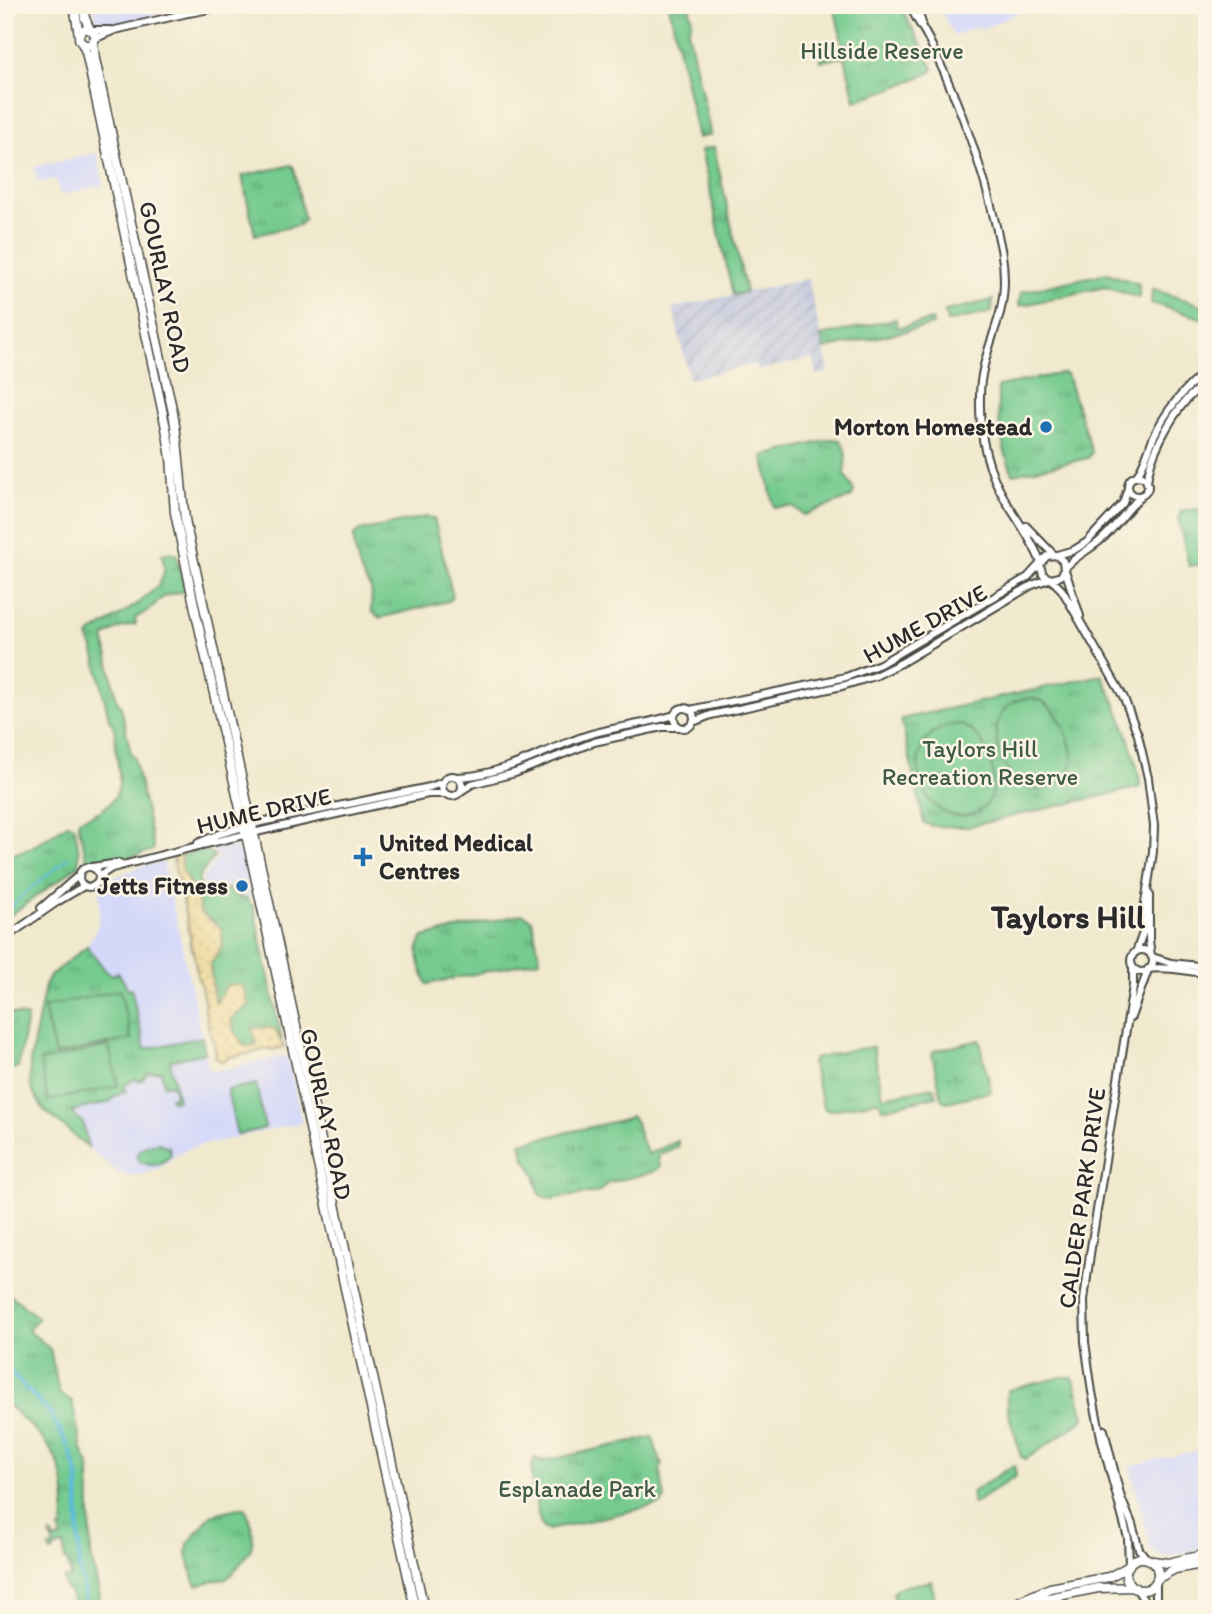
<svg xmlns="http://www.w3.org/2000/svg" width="1212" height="1614" viewBox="0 0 1212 1614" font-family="Itim,sans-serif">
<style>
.built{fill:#d4d8f9}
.industrial{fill:url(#industrial-furrows)}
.grass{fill:url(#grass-tufts);stroke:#507a5c;stroke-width:2}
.sand{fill:url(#sand-dots);stroke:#8c8264;stroke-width:2}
.pitch{fill:#74ca8e;stroke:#507a5c;stroke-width:2}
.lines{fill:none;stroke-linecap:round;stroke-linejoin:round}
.stream{stroke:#5abcd8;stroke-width:2}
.canal{stroke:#5abcd8;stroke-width:4.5}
.minor-casing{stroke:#494843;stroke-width:10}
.major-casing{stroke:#494843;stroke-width:11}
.minor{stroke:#fff;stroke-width:6}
.major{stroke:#fff;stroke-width:8}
.poi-dot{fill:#1f6fb2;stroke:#fcf5e5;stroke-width:2.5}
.labels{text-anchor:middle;stroke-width:5;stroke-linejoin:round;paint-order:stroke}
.park-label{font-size:24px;fill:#415b49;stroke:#fcf5e5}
.street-label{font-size:24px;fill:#2b2b2b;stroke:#fcf5e5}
.poi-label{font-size:24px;font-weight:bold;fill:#2b2b2b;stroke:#fcf5e5;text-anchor:end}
.district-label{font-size:32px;font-weight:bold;fill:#2b2b2b;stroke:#fcf5e5}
</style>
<defs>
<pattern id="industrial-furrows" width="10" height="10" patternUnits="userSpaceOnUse" patternTransform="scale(1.75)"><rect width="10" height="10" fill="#bdc3de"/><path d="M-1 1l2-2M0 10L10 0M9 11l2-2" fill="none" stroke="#9a9fb4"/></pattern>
<pattern id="grass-tufts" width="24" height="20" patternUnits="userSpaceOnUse" patternTransform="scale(1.75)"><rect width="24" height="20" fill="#74ca8e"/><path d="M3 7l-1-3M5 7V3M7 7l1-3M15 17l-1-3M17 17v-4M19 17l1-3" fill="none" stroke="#5fa474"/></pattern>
<pattern id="sand-dots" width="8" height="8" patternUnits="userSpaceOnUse" patternTransform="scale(1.75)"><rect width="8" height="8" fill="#eeda9e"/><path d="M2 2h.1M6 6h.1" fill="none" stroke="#cb8" stroke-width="1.8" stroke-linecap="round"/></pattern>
</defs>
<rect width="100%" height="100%" fill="#fcf5e5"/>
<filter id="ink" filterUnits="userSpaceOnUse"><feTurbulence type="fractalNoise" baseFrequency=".0143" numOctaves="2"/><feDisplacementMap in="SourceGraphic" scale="14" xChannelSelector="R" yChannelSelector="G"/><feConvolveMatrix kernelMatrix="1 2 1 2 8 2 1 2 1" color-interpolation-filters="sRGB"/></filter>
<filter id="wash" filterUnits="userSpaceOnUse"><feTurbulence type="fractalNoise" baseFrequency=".00686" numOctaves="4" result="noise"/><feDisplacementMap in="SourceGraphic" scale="28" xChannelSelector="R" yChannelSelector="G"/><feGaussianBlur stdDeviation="1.57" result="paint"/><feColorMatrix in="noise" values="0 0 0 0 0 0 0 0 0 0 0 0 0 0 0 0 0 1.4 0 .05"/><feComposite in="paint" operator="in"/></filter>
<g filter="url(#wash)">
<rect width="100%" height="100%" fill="#f0e9cd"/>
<path class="built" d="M93,5H198L98,28Z
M938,5H1036L980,30L978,26L954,36Z
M97,153L104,185L60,195L56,179L38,183L34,167Z
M228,846L235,847L242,854L251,898L234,893L229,884L206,894L202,879L219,856L209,849Z
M163,861L202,1037L145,1049L128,989L113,975L106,971L87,946L97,928L100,912L99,892L106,881L137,868Z
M205,1053L210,1072L286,1056L289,1062L301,1119L300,1123L189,1148L175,1156L157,1170L134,1176H128L117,1172L88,1147V1142L71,1112L72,1111L133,1069Z
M1207,1448V1547L1166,1557L1151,1550L1130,1466Z"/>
<path class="industrial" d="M808,279L829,372L817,375L813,358L758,370L756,364L689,379L673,308Z"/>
<path class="grass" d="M669,5H689L692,21L688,31L711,135L698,138Z
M834,5H900L933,68L932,72L893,88L855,101L845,57L821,61L820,58L844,52Z
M714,147L746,292L733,295L701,150Z
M291,165L294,168L304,220L299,225L255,235L242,176Z
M1107,273L1139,284V298L1105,287L1019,306L1021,292Z
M1152,289L1207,307V320L1151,303Z
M993,300L992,312L947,322L945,311Z
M896,319L898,328L932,320L933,325L824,349L821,336Z
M1063,373L1067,375L1092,452L1088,458L1013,474C1000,446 997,417 998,386Z
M833,439L840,440C848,450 846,462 844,473L854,491L852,497L804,515L793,506L774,507L763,456Z
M1207,508V563L1189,566L1178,519L1181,511Z
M425,517L434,518L453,597L448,601L380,618L372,612C370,604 373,595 371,589C370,586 366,582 365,580C359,570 353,545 354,535L360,531Z
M172,552L176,554L185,591L164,596L148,611L135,618L136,624C124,627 112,629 104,638L117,701L121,707L131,754L134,757L154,849C147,854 101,864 92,863L86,857L78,823L79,820C86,817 93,815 100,811C125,796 120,776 116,751C115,739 117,729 109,719L94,651L88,637L90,634C108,623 157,595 163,576C166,569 163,562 162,554Z
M1102,675C1120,711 1134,747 1141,787L966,827L933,826L924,823L901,719Z
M67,824L73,825L75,828L79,852L78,866L5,919V856C32,850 45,840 67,824Z
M206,850L215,856L198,878L203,895L215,894L228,888L232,895L247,899L254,908L282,1040L274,1028H252L258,1045L244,1047L234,1031L231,1019L216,1004L213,995L210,965L222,946L200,912L197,898L182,870V855Z
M522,914L532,920L540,960L427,984C421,969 413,952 423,937Z
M87,946L106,971L113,975L118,972L128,989L131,988L145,1049L202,1037L205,1053L170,1061L178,1100L173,1101L171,1099L170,1097L175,1096L172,1084L164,1085L161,1071L148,1073L142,1080L137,1081L135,1079L123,1087L126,1091L115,1096L110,1102L72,1111L71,1112L83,1123L88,1147L43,1109L32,1090L30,1084V1062L45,986L51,975Z
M5,1012L27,1017L18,1067L5,1072Z
M980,1040L991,1092L947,1102L942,1100L932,1054L934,1051Z
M873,1047L883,1097L934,1087L937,1096L882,1109L880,1102L876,1101L828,1111L823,1107L812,1063L814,1059L849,1050Z
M631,1116L636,1122L640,1138L648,1154L678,1141V1147L658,1155L660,1167L653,1172L608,1183L598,1192L551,1199L540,1195L536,1182V1176L525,1159L521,1143L625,1119Z
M5,1290L38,1318L28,1330L50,1349L59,1393L72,1401L82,1450L89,1465L91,1556L100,1597C96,1605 82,1609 75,1609L69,1590H66L63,1579L71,1577L67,1560H65L64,1545L58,1546V1547L54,1550V1552L51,1553L49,1548L54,1547L50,1534L54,1540L62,1538L59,1529L63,1528C63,1517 65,1507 65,1496C64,1451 34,1430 5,1402Z
M1062,1377H1071L1074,1379L1084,1417L1082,1421L1026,1459L1021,1457C1018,1450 1018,1442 1015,1435C1011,1422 1004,1404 1008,1390Z
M653,1437L657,1453L662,1464L660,1470L665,1499L661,1504L548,1530L543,1528C537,1518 538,1507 534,1496L531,1495C534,1480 529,1474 534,1458L544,1461Z
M1014,1465L1016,1476L973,1504L971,1493Z
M238,1508H245C248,1513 249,1518 251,1524C257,1550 246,1556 231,1575L227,1578L197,1585L193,1580L187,1553L188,1544L211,1515Z
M931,1581L936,1603L909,1609H896L893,1592L896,1591V1588Z"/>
<path class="sand" d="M181,855L182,870L197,898L200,912L222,929V946L210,965L213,994L216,1003L227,985H242L249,1005L231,1019L234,1031L244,1046L257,1045L252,1028H274L284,1047L271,1050L270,1048L254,1052V1053H252L226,1058V1060L221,1061L215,1057L216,1055L213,1038H211L204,1005L205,1004L199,979H198L193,950H192L190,941L191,940L189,931H188L189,929L185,913L184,912L185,910L178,884L179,883C177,874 172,864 174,856Z"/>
<path class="pitch" d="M1032,698C1034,699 1040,700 1042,701C1053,707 1060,719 1065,730C1074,751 1078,773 1054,786C1005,813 965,699 1032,698Z
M958,724C965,726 971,729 976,735C991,751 1001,786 986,805C982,811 976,813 968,815C919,826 891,731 958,724Z
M120,990L131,1039L55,1055L44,1007Z
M109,1046L118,1086L48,1101L40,1061Z
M256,1084L265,1128L237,1135L227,1090Z
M158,1143L169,1147L171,1155C162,1165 151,1168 139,1161L137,1154C143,1146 149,1144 158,1143Z"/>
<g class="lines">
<path class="stream" d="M5,916L20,897L70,857
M5,967L9,954L8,948"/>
<path class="canal" d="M5,1373L10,1372L51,1414L68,1446
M70,1451L78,1475L79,1566L88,1609"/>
</g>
</g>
<g filter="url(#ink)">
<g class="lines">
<g class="minor-casing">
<path id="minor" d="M415,5L421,7L447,5
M911,5C913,15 918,21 923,29C931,42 937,58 944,72C969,129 989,189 1001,249C1005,270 1005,293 1000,313C992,341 980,367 980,396C979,432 986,467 1004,498C1017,520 1032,539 1041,563
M916,5L922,23
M92,30H111
M94,39L115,30L188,13C201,11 214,8 226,5
M1128 486a10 10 0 1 1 20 0a10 10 0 1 1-20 0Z
M1136,477C1145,464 1148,450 1154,436C1166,410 1185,388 1207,370
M1147,483C1149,456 1169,420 1187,399C1193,393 1200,387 1207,380
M1026,526L1054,555
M1057,555L1074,550L1087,542L1123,503L1128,488
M1065,568C1076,555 1092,549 1104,537C1118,524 1128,508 1142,495
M1065,570L1080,616
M1051,579L1062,590L1124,698L1138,735L1148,778L1154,826L1153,852L1145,903L1144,930L1136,952
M674 718a10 10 0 1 1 20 0a10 10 0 1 1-20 0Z
M690,710L824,682L846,677L880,664L1028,577L1047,556L1056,555L1063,561L1064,570L1061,576L1051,579L1043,575L1040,565
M693,722L711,715L842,686L875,676L901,663L1032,585L1049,579
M442 786a10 10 0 1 1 20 0a10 10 0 1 1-20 0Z
M457,777C502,776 544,750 585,736C614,726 646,725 674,715
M461,791L472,784L515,773L594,742L662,727H679
M198,843L219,834L261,822L430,787L443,782
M79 877a10 10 0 1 1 20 0a10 10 0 1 1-20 0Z
M92,867L119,863
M98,882L104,873L112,868C216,840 322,817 428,794H446
M1149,894V940L1151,956
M41,908L79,875
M5,938L57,902L84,886
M1131 961a11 11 0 1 1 22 0a11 11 0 1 1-22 0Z
M1152,957L1171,963L1207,967
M1148,969C1168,966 1187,972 1207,973
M1131,1017L1148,970
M1104,1430L1121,1498L1132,1524L1139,1549L1146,1558
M1129,1565L1128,1538L1102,1442L1092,1392L1085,1342L1084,1300L1090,1254L1133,986V968
M1136,1588L1143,1599L1147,1609
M1156,1609V1582"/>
</g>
<g class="major-casing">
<path id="major" d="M74,5L79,35
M83,5L85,18L90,30
M79 37a8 8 0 1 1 16 0a8 8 0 1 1-16 0Z
M93,41L95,59L173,413C180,450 180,488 186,525L424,1609
M82,43L86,52L166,428L171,458L175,513L196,614L248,844L415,1609
M1126 1574a16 16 0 1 1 32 0a16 16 0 1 1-32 0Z
M1153,1561L1168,1563L1207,1554
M1157,1579L1175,1569L1207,1563
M1020,1601L1050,1588L1109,1577L1129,1566
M994,1609L1098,1588L1134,1587"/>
</g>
<use href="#minor" class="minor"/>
<use href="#major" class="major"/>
</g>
</g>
<g class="poi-dot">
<circle cx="1046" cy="427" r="7"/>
<path d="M359.5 846.5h7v7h7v7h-7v7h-7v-7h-7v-7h7z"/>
<circle cx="242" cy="886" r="7"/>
</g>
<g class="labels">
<g class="park-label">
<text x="882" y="59">Hillside Reserve</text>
<text x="980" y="757">Taylors Hill<tspan x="980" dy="28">Recreation Reserve</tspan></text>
<text x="577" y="1497">Esplanade Park</text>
</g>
<g class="street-label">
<text transform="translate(165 287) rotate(78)" y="8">GOURLAY ROAD</text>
<text transform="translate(925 624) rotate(-29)" y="8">HUME DRIVE</text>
<text transform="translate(264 811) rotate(-13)" y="8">HUME DRIVE</text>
<text transform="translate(326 1114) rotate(78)" y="8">GOURLAY ROAD</text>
<text transform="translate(1082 1198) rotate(-82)" y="8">CALDER PARK DRIVE</text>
</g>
<g class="poi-label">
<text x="1032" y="435">Morton Homestead</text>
<text x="379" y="851" text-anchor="start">United Medical<tspan x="379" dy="28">Centres</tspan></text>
<text x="228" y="894">Jetts Fitness</text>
</g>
<g class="district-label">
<text x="1068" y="928">Taylors Hill</text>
</g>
</g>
<rect width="1212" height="1614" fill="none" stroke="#fcf5e5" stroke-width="28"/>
</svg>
